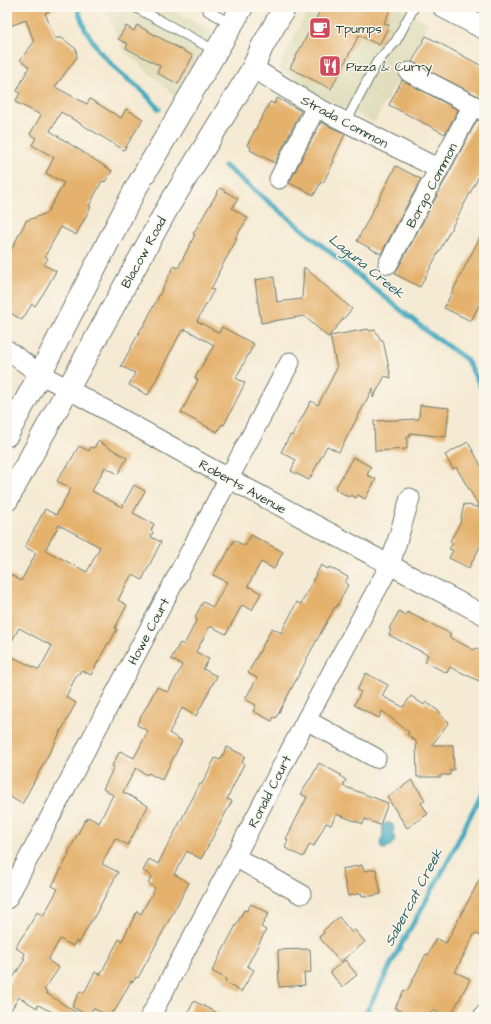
<svg xmlns="http://www.w3.org/2000/svg" width="491" height="1024" viewBox="0 0 491 1024" font-family="'Architects Daughter',sans-serif">
<style>
.built{fill:#dfddbb}
.water{fill:#40a9c0;stroke:#30737a}
.lines{fill:none;stroke-linecap:round;stroke-linejoin:round}
.stream{stroke:#40a9c0;stroke-width:5}
.building{fill:#e5b26e;fill-rule:evenodd}
.service-casing{stroke:#6a7a6c;stroke-width:11}
.minor-casing{stroke:#6a7a6c;stroke-width:21}
.tertiary-casing{stroke:#6a7a6c;stroke-width:24}
.primary-casing{stroke:#6a7a6c;stroke-width:24}
.service{stroke:#fff;stroke-width:9}
.minor{stroke:#fff;stroke-width:19}
.tertiary{stroke:#fff;stroke-width:22}
.primary{stroke:#fff;stroke-width:22}
.labels{text-anchor:middle;stroke-width:3;stroke-linejoin:round;paint-order:stroke}
.poi-label{font-size:13px;fill:#1f3d34;stroke:#fbf7ec;text-anchor:start}
.street-label{font-size:13px;fill:#1f3d34;stroke:#fbf7ec}
.water-label{font-size:14px;font-style:italic;fill:#295d5e;stroke:#fbf7ec}
</style>
<rect width="100%" height="100%" fill="#fbf7ec"/>
<filter id="ink" filterUnits="userSpaceOnUse"><feTurbulence type="fractalNoise" baseFrequency=".025" numOctaves="2"/><feDisplacementMap in="SourceGraphic" scale="8" xChannelSelector="R" yChannelSelector="G"/><feConvolveMatrix kernelMatrix="1 2 1 2 8 2 1 2 1" color-interpolation-filters="sRGB"/></filter>
<filter id="wash" filterUnits="userSpaceOnUse"><feTurbulence type="fractalNoise" baseFrequency=".012" numOctaves="4" result="noise"/><feDisplacementMap in="SourceGraphic" scale="16" xChannelSelector="R" yChannelSelector="G"/><feGaussianBlur stdDeviation="0.9" result="paint"/><feColorMatrix in="noise" values="0 0 0 0 0 0 0 0 0 0 0 0 0 0 0 0 0 1.4 0 .05"/><feComposite in="paint" operator="in"/></filter>
<g filter="url(#wash)">
<rect width="100%" height="100%" fill="#f5ead3"/>
<path class="built" d="M104,7H167L214,32L176,97L124,50Z
M310,7H398L428,23L374,123L324,98L278,68Z"/>
<path class="water" d="M387,823H391L394,826L393,833L395,839C394,844 389,848 384,849L381,848L380,843C381,840 382,837 383,834C383,828 380,825 387,823Z"/>
<g class="lines">
<path class="stream" d="M77,7L85,29L100,52L119,72L144,92L159,109
M225,166L429,333L466,359L484,392
M364,1017L401,945L446,865L484,788"/>
</g>
<g id="blocks">
<path class="building" d="M7,7H56L57,8L45,13L55,38H62L76,49L77,57L55,87L87,104L90,99L121,118L126,109L143,119L124,150L61,112L50,131L112,171L105,182L102,181L89,206L91,207L76,235L61,227L45,256L48,258L44,265L56,271L46,289L35,306L32,304L22,320L7,311V258L26,221L47,213L64,183L46,173L54,157L32,145L36,138L30,134L41,115L15,102L20,93L17,91L29,67L20,60L34,42L26,20L10,26L7,17Z
M322,7H392L384,23L389,25L379,45L359,35L331,89L290,68Z
M137,25L193,56L178,84L157,73L160,66L126,48L128,44L118,39L126,26L134,31Z
M426,36L484,67V99L412,62Z
M402,80L458,110L445,134L389,105Z
M277,98L301,111L275,163L250,150L251,147L247,145L270,102L274,104Z
M477,120L484,122V167L420,287L395,274Z
M321,122L345,134L333,160L334,161L323,183L321,182L314,195L289,183Z
M396,166L421,179L381,254L357,241Z
M220,188L238,199L232,208L248,218L235,238L237,239L218,273H219L211,289L214,290L197,321L219,333L222,327L254,344L236,378L245,383L224,425L222,424L217,432L181,413L198,380L195,378L214,345L185,329L184,332L182,330L148,395L129,385L135,373L121,366L142,327H143L174,266L178,268L195,235L193,234Z
M484,229V296L471,321L444,308Z
M304,267L352,309L328,337L304,316L261,323L255,280L274,277L277,302L302,299Z
M368,329L369,331L375,330L381,340H383L391,378L385,376L373,398V388L339,452L327,446L309,480L291,471L296,460L281,452L290,435L292,436L311,401L318,405L337,368L330,336Z
M420,405L449,408L446,437L410,433V437H407V449L375,451L374,421L419,419Z
M98,441L127,458L118,474L105,467L92,491L122,507L134,485L145,491L133,513L154,524L151,531L153,532L151,537L161,542L142,580L132,574L118,600L127,605L115,628L117,629L109,644L108,643L91,675L81,670L79,674H77L66,697L76,703L22,804L7,795V654L39,670L52,646L19,628L7,650V582L11,575L21,581L36,553L25,547L45,509L56,515L71,488L57,481L66,466L67,467L79,446L89,451L91,447L94,448ZM59,525L100,547L87,572L45,550Z
M468,442L484,471V539L469,568L449,558L453,550L449,549L453,543L450,541L460,523L464,504L480,508L456,467L453,469L445,455Z
M353,457L371,467L367,475L376,479L365,499L358,495L356,498L351,495L349,497L335,489Z
M251,535L283,552L274,569L261,562L248,586L261,593L252,610L242,605L226,634L210,626L196,652L209,659L203,669L217,676L196,716L182,708L169,733L182,741L162,780L148,773L147,775L136,768L123,792L148,806L128,845L115,838L102,864L118,872L92,921H91L79,943L76,941L73,946L60,939L48,960L59,968L44,990L47,992L46,993L83,1017H62L38,1005L37,1008L19,997L7,1016V987L25,959L23,958L25,954L15,947L28,928L37,912L43,916L58,889L52,886L69,854L68,853L85,820H86L88,817L99,823L113,795L103,789L114,767L112,766L120,751L134,758L148,731L137,725L139,720L157,687L168,692L180,670L182,665L171,659L180,643L184,645L197,619L195,617L203,602L213,607L227,582L213,575L222,560L223,561L234,540L245,546Z
M321,565L328,569L329,567L348,577L345,583L348,585L336,608L335,607L307,658V659L276,718L274,717L272,721L253,711L256,705L245,699L257,678L248,673L272,628L281,633L297,602L301,604Z
M399,611L406,615L407,612L451,634L449,637L474,650L476,648L484,652V679L481,677L479,681L450,667L447,673L425,662L428,655L389,635L391,630L389,629Z
M366,673L388,685L382,696L403,707L411,696L424,705L426,702L440,712L439,714L449,722L432,745H453L454,770H450V775H441V777H417L416,741L407,734L409,732L382,711L379,718L354,705L361,692L357,690Z
M227,747L245,756L242,763L244,764L227,799L232,801L201,859L187,851L174,874L189,883L138,978L136,977L133,982L131,981L114,1012L112,1011L109,1017L93,1008L89,1016L72,1007L80,991L84,993L95,972L100,975L119,939L122,941L137,911L141,914L155,888L148,883L152,876L143,871L149,859L158,864L200,784H202L215,758L220,760Z
M319,763L341,775L340,776L346,780L343,786L388,803L380,825L365,819L363,824L336,814L331,825L326,823L314,846L310,844L303,857L285,848L288,840L286,839L307,797L301,794L309,780H310Z
M412,780L425,800L421,803L428,814L407,828L387,797Z
M362,865L364,871L376,869L381,894L366,897V895L362,896L361,893L348,896L342,869Z
M484,871V938L475,933L455,972L470,979L450,1017H446L433,1010L429,1017H412L395,1008L404,990L407,991L426,954L428,955L436,938L446,943Z
M251,904L269,913L261,927L266,930L247,966L254,970L241,992L225,982L226,979L212,971L244,910L247,911Z
M339,917L352,933L355,930L365,942L340,962L319,937L324,933L323,931Z
M310,949L311,972L304,973L305,985L279,987L278,950Z
M345,960L357,975L342,987L330,972Z
M194,1001L225,1017H186Z"/>
</g>
</g>
<g filter="url(#ink)">
<use href="#blocks" fill-opacity="0" stroke="#6a7a6c" stroke-width="1"/>
<g class="lines">
<g class="service-casing">
<path id="service" d="M135,7L216,51
M208,11L232,24
M346,122L377,62L396,41L414,7"/>
</g>
<g class="minor-casing">
<path id="minor" d="M253,68L316,107L439,169
M409,72L484,111
M279,179L316,107
M388,264L473,105
M7,350L40,374L68,389L228,478L390,565L484,615
M306,720L376,758
M235,857L301,894
M7,899L290,362
M150,1017L235,857L306,720L390,565L410,498
M483,1017L484,1015"/>
</g>
<g class="tertiary-casing">
<path id="tertiary" d="M7,435L40,374L136,188L242,7
M7,500L168,207L253,68L262,47L285,7"/>
</g>
<g class="primary-casing">
<path id="primary" d="M444,7L484,28"/>
</g>
<use href="#service" class="service"/>
<use href="#minor" class="minor"/>
<use href="#tertiary" class="tertiary"/>
<use href="#primary" class="primary"/>
</g>
</g>
<defs>
<g id="cafe-square" transform="scale(1.15)"><rect x="-9" y="-9" width="18" height="18" rx="4" fill="#d1495b" stroke="#fbf7ec"/><path d="M-5.5-4.5H6V0H3Q3 3.5 0 3.5H-2.5Q-5.5 3.5-5.5 0ZM3-3.2v2h1.7v-2ZM-6 4.5H4V6H-6Z" fill="#fff"/></g>
<g id="restaurant-square" transform="scale(1.15)"><rect x="-9" y="-9" width="18" height="18" rx="4" fill="#d1495b" stroke="#fbf7ec"/><path d="M-5-6h1v4h1v-4h1v4h1v-4h1v5L-1.5 .5V6h-2V.5L-5-1ZM5-6V6H3V1.5H1.5Q1.5-4 5-6Z" fill="#fff"/></g>
</defs>
<g fill-rule="evenodd">
<use href="#cafe-square" x="320" y="28"/>
<use href="#restaurant-square" x="330" y="66"/>
</g>
<g class="labels">
<g class="poi-label">
<text x="336" y="33">Tpumps</text>
<text x="346" y="71">Pizza &amp; Curry</text>
</g>
<g class="street-label">
<text transform="translate(345 121) rotate(28)" y="5">Strada Common</text>
<text transform="translate(431 185) rotate(-62)" y="5">Borgo Common</text>
<text transform="translate(143 252) rotate(-61)" y="5">Blacow Road</text>
<text transform="translate(243 486) rotate(29)" y="5">Roberts Avenue</text>
<text transform="translate(148 631) rotate(-62)" y="5">Howe Court</text>
<text transform="translate(269 791) rotate(-63)" y="5">Ronald Court</text>
</g>
<g class="water-label">
<text transform="translate(367 266) rotate(39)" y="5">Laguna Creek</text>
<text transform="translate(413 897) rotate(-62)" y="5">Sabercat Creek</text>
</g>
</g>
<rect width="491" height="1024" fill="none" stroke="#fbf7ec" stroke-width="24"/>
</svg>
